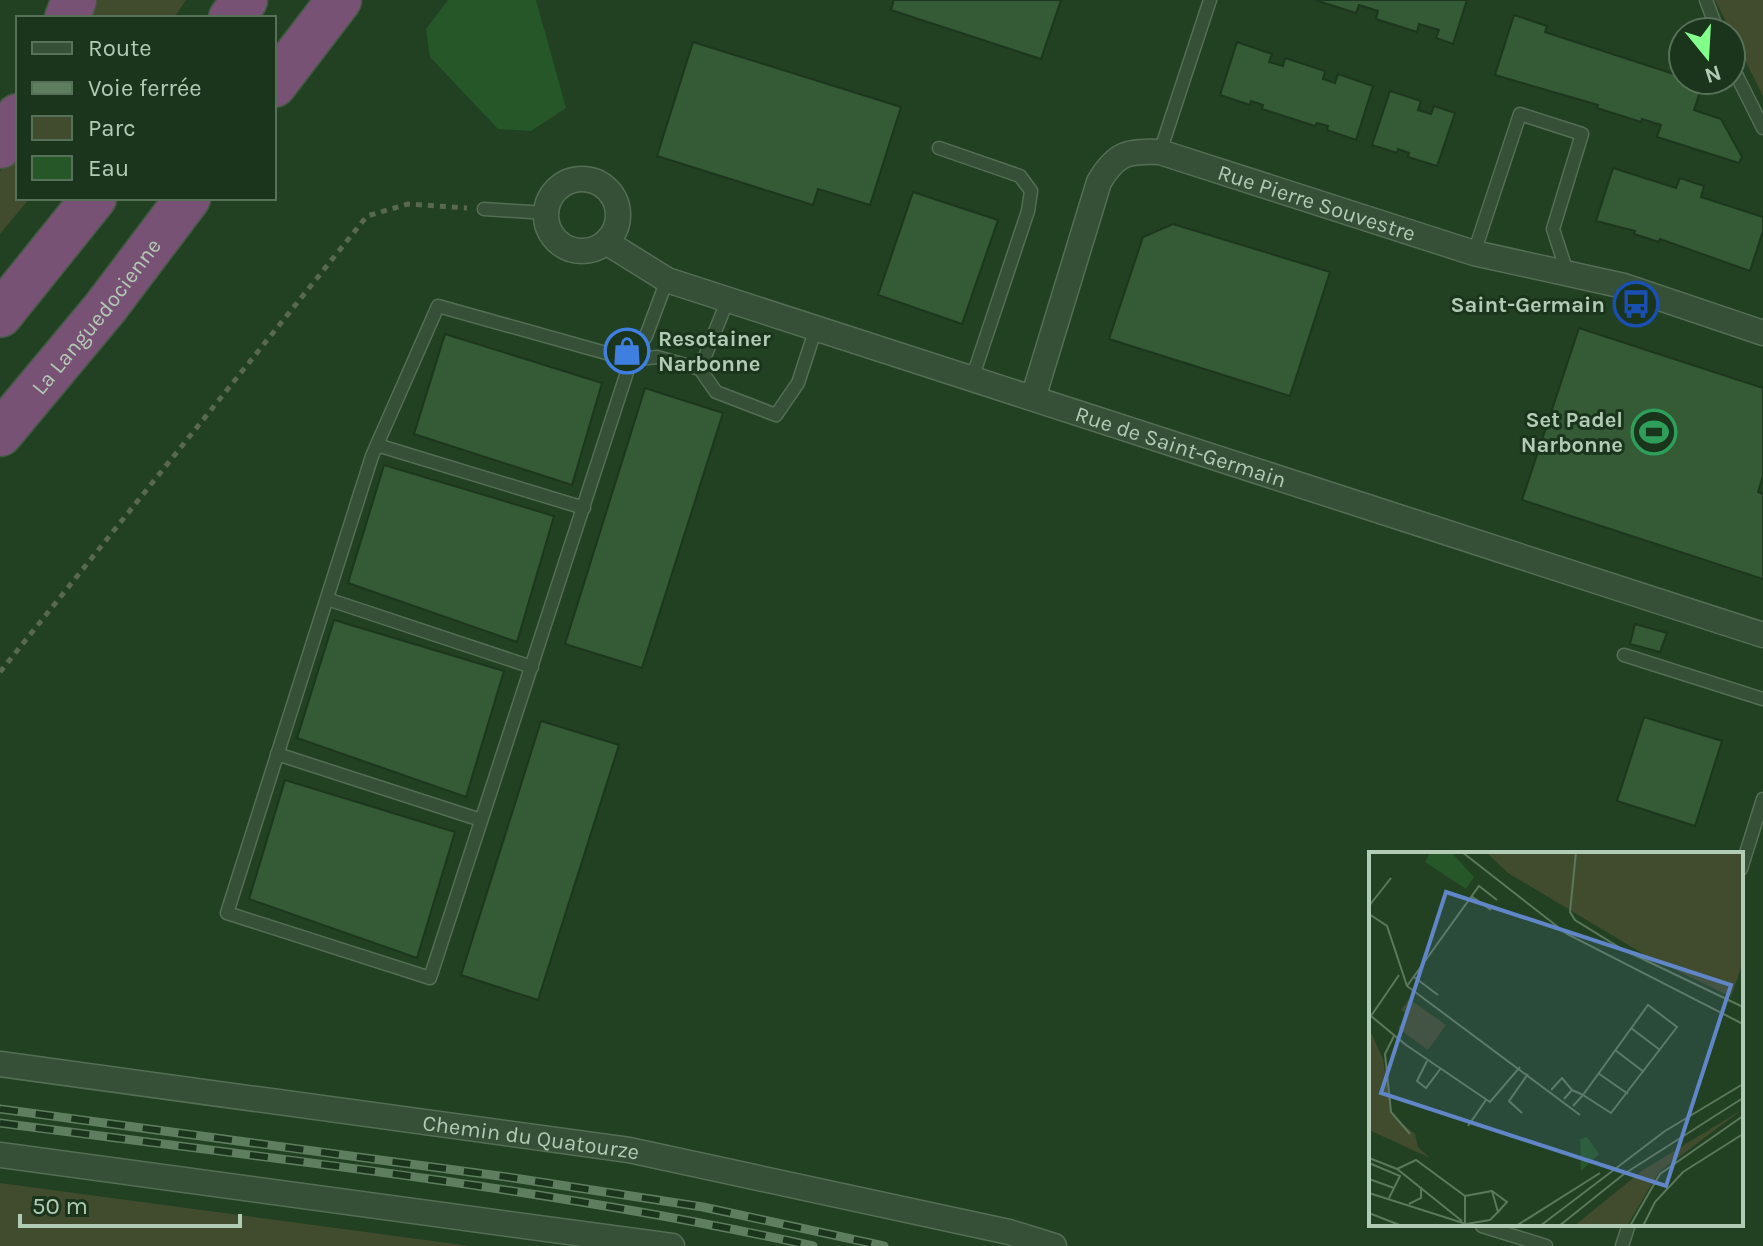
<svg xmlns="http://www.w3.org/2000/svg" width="1763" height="1246" viewBox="0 0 1763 1246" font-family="Karla,sans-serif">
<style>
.green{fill:#404c2d}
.water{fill:#265728}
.building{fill:#355a36;stroke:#1d371e;stroke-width:2}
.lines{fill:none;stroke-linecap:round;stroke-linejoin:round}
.service-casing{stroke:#546e55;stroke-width:15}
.minor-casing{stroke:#546e55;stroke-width:27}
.motorway-casing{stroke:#415b42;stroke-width:47}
.path{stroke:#59694e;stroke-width:5;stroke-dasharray:6 6;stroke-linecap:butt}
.service{stroke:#365037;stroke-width:12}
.minor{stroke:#365037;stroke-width:24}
.motorway{stroke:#775275;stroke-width:44}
.rail-casing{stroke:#5f7e60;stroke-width:9}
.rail{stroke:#1b351c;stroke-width:6;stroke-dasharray:18;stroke-linecap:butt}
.labels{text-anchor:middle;stroke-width:6;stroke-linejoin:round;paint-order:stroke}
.street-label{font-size:22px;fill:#b2cbb4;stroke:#1b351c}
.poi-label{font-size:22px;font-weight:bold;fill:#b2cbb4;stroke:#1b351c;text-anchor:end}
.inset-road{fill:none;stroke:#5c785c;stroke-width:2}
.view{fill:#6086c8;fill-opacity:0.15;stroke:#6086c8;stroke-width:4}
.inset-edge{fill:none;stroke:#b2cbb4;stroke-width:4}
</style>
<rect width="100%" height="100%" fill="#224022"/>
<path class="green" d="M88,0H186L174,18H81Z
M1715,0H1763V96Z
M18,142V198H30L0,234V172Z
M0,1183L470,1246H0Z"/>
<path class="water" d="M448,0H536L566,108L531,131L498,129L430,57L426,29Z"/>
<path class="building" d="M894,0H1061L1041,59L891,10Z
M1315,0H1467L1453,44L1436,38L1439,30L1419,24L1417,32L1376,19L1378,11L1359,5L1356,13Z
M1514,15L1547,26L1545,32L1683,77V80L1703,83L1694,110L1721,119L1742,157L1739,163L1657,137L1661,125L1642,119L1641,122L1597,108L1598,105L1495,75Z
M693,42L901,107L870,205L818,189L813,205L657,156Z
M1237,42L1272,54L1269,62L1283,66L1285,58L1325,71L1323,79L1335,83L1338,74L1373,86L1356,140L1327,130L1328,126L1317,123L1315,126L1262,109L1263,105L1251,101L1250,105L1220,95Z
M1390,91L1421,101L1418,110L1431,114L1434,106L1455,113L1437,166L1408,157L1409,153L1398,149L1397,153L1372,145Z
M1613,168L1676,188L1680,178L1704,186L1701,197L1763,217V231L1750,271L1660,239L1659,242L1634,234L1635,231L1596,221Z
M913,192L998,220L962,324L878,295Z
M1173,224L1330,272L1290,396L1109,339L1143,237Z
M1579,328L1763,388V476L1758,492L1763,494V579L1522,500Z
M445,334L602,383L572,485L414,434Z
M645,388L723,413L642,668L565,644Z
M384,465L554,516L517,642L348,583Z
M334,620L504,671L466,797L297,738Z
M1635,624L1667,633L1660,652L1630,644Z
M1644,717L1722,741L1695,826L1617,801Z
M541,721L619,745L538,1000L461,975Z
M285,780L455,832L417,958L249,899Z"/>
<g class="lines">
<g class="service-casing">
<path id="service" d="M1706,0L1718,32
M1731,64L1763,128
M939,148L1020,176L1031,191L1028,211L972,379
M1160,152L1210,0
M484,209L546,213
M1474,253L1520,114L1582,134L1553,229L1567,272
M667,280L646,336L631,360L438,306L372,456L227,913L430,978L631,360L657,357L700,369L728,299
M700,369L716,392L776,415L798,383L816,328
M377,445L584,508
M327,599L532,667
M1624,655L1763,699
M277,754L481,820
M1741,869L1763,799
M1482,1226L1546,1246
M1622,1246L1629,1224"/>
</g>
<g class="minor-casing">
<g id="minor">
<circle cx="582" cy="215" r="36"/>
<path id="s1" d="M606,242L667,280L1763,635"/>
<path id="s2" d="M1033,398L1099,182C1116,153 1127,151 1160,152L1474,253L1624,286L1763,333"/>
<path id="s3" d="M0,1064L629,1150L1009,1232L1054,1246"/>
<path d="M0,1155L672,1246"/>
</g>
</g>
<g class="motorway-casing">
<g id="motorway">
<path d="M67,18L74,0"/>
<path d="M231,18L245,0"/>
<path d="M274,85L339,0"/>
<path d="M0,146L18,116"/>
<path d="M0,315L94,198"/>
<path id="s4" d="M0,434L105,308L188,198"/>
</g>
</g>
<path class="path" d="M0,672L367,216L408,204L467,208"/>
<use href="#service" class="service"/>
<use href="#minor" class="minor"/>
<use href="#motorway" class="motorway"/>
<g class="rail-casing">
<path id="rail" d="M0,1109L507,1177L703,1207L884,1246
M0,1123C272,1159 545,1187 813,1246"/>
</g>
<use href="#rail" class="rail"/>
</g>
<defs>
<g id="bus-ring" transform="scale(2.3)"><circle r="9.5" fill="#1b351c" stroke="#1a4fb4" stroke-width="1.5"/><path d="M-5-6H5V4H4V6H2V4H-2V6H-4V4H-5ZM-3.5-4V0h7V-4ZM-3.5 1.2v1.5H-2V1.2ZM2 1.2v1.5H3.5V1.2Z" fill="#1a4fb4"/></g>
<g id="shop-ring" transform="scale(2.3)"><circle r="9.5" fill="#1b351c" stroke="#3f7fe0" stroke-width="1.5"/><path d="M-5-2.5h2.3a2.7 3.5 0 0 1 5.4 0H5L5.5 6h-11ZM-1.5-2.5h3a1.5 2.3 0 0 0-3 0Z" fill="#3f7fe0"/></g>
<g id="stadium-ring" transform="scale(2.3)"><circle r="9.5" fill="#1b351c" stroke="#2e9e5b" stroke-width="1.5"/><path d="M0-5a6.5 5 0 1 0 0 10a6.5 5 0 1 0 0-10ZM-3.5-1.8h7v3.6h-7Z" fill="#2e9e5b"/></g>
</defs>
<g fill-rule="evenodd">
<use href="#bus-ring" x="1636" y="304"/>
<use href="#shop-ring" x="627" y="351"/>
<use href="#stadium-ring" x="1654" y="432"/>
</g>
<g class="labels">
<g class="street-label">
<text dy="8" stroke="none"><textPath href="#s2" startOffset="464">Rue Pierre Souvestre</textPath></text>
<text dy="8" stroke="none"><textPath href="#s4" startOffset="152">La Languedocienne</textPath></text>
<text dy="8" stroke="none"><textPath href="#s1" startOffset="612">Rue de Saint-Germain</textPath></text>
<text dy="8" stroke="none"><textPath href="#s3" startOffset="536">Chemin du Quatourze</textPath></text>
</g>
<g class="poi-label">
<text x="1605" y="312">Saint-Germain</text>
<text x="658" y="346" text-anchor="start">Resotainer<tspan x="658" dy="25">Narbonne</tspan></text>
<text x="1623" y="427">Set Padel<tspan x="1623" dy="25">Narbonne</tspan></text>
</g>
</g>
<g transform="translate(1369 852)">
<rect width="374" height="374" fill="#224022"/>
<path d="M117,0H374V110L362,145L276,103L139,21ZM40,147L77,173L59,198L29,176L38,162L32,158ZM0,176L14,207L23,263L46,282L49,295L61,306L0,278ZM374,257L290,320L258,374H205L274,318Z" fill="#404c2d"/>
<path d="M61,0H82L105,25L97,37L56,10ZM218,285L230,302L212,319L211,287Z" fill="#265728"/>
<path class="inset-road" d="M93,0L198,82L374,172M207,0L201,60L206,68L253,97L374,155M102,44L122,58M0,54L22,26M0,62L18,74L38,134L211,263M30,123L2,164L37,193L121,250L151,215M45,125L69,143M38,134L110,34L128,48M262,176L291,198M25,184L16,202L22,260L41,282M246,198L275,220M58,209L48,229L57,236L72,216M229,221L259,242M182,238L193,226L203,238M195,247L203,238L214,243L279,153L308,175L242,261L214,243L204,254M153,261L140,249L159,222M99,274L117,248M0,306L28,317L93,369M0,311L31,324L20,346M28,317L47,308L96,344V373M0,327L25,336M123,339L138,350L129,360M0,341L97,372L121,368L129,360L123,339L96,344M40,352L52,346V335M0,361L33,374M147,374L231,321M171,374L296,279L374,232M190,374L255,322L374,246M261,374L291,322L374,264M274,374L286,350L314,320L374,282"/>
<path class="view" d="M77,40L362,133L297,334L12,241Z"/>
<rect width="374" height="374" class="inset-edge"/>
</g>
<rect x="16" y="16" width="260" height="184" fill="#1b351c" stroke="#577159" stroke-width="2"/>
<rect x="32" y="42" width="40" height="12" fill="#365037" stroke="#577159" stroke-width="2"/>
<text x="88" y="56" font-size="24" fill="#b2cbb4">Route</text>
<rect x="32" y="82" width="40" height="12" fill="#5f7e60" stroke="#577159" stroke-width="2"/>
<text x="88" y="96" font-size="24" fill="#b2cbb4">Voie ferrée</text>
<rect x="32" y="116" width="40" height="24" fill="#404c2d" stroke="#577159" stroke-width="2"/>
<text x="88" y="136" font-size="24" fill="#b2cbb4">Parc</text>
<rect x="32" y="156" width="40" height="24" fill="#265728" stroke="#577159" stroke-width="2"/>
<text x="88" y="176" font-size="24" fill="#b2cbb4">Eau</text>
<g transform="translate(1707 56) rotate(162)"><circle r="38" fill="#1b351c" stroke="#577159" stroke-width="2"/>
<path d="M0-6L14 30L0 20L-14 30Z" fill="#83ff8b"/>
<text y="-12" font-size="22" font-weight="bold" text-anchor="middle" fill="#b2cbb4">N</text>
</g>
<path d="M20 1214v12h220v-12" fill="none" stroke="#b2cbb4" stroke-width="4"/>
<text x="32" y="1214" font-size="24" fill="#b2cbb4" stroke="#1b351c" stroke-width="6" paint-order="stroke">50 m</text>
</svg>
